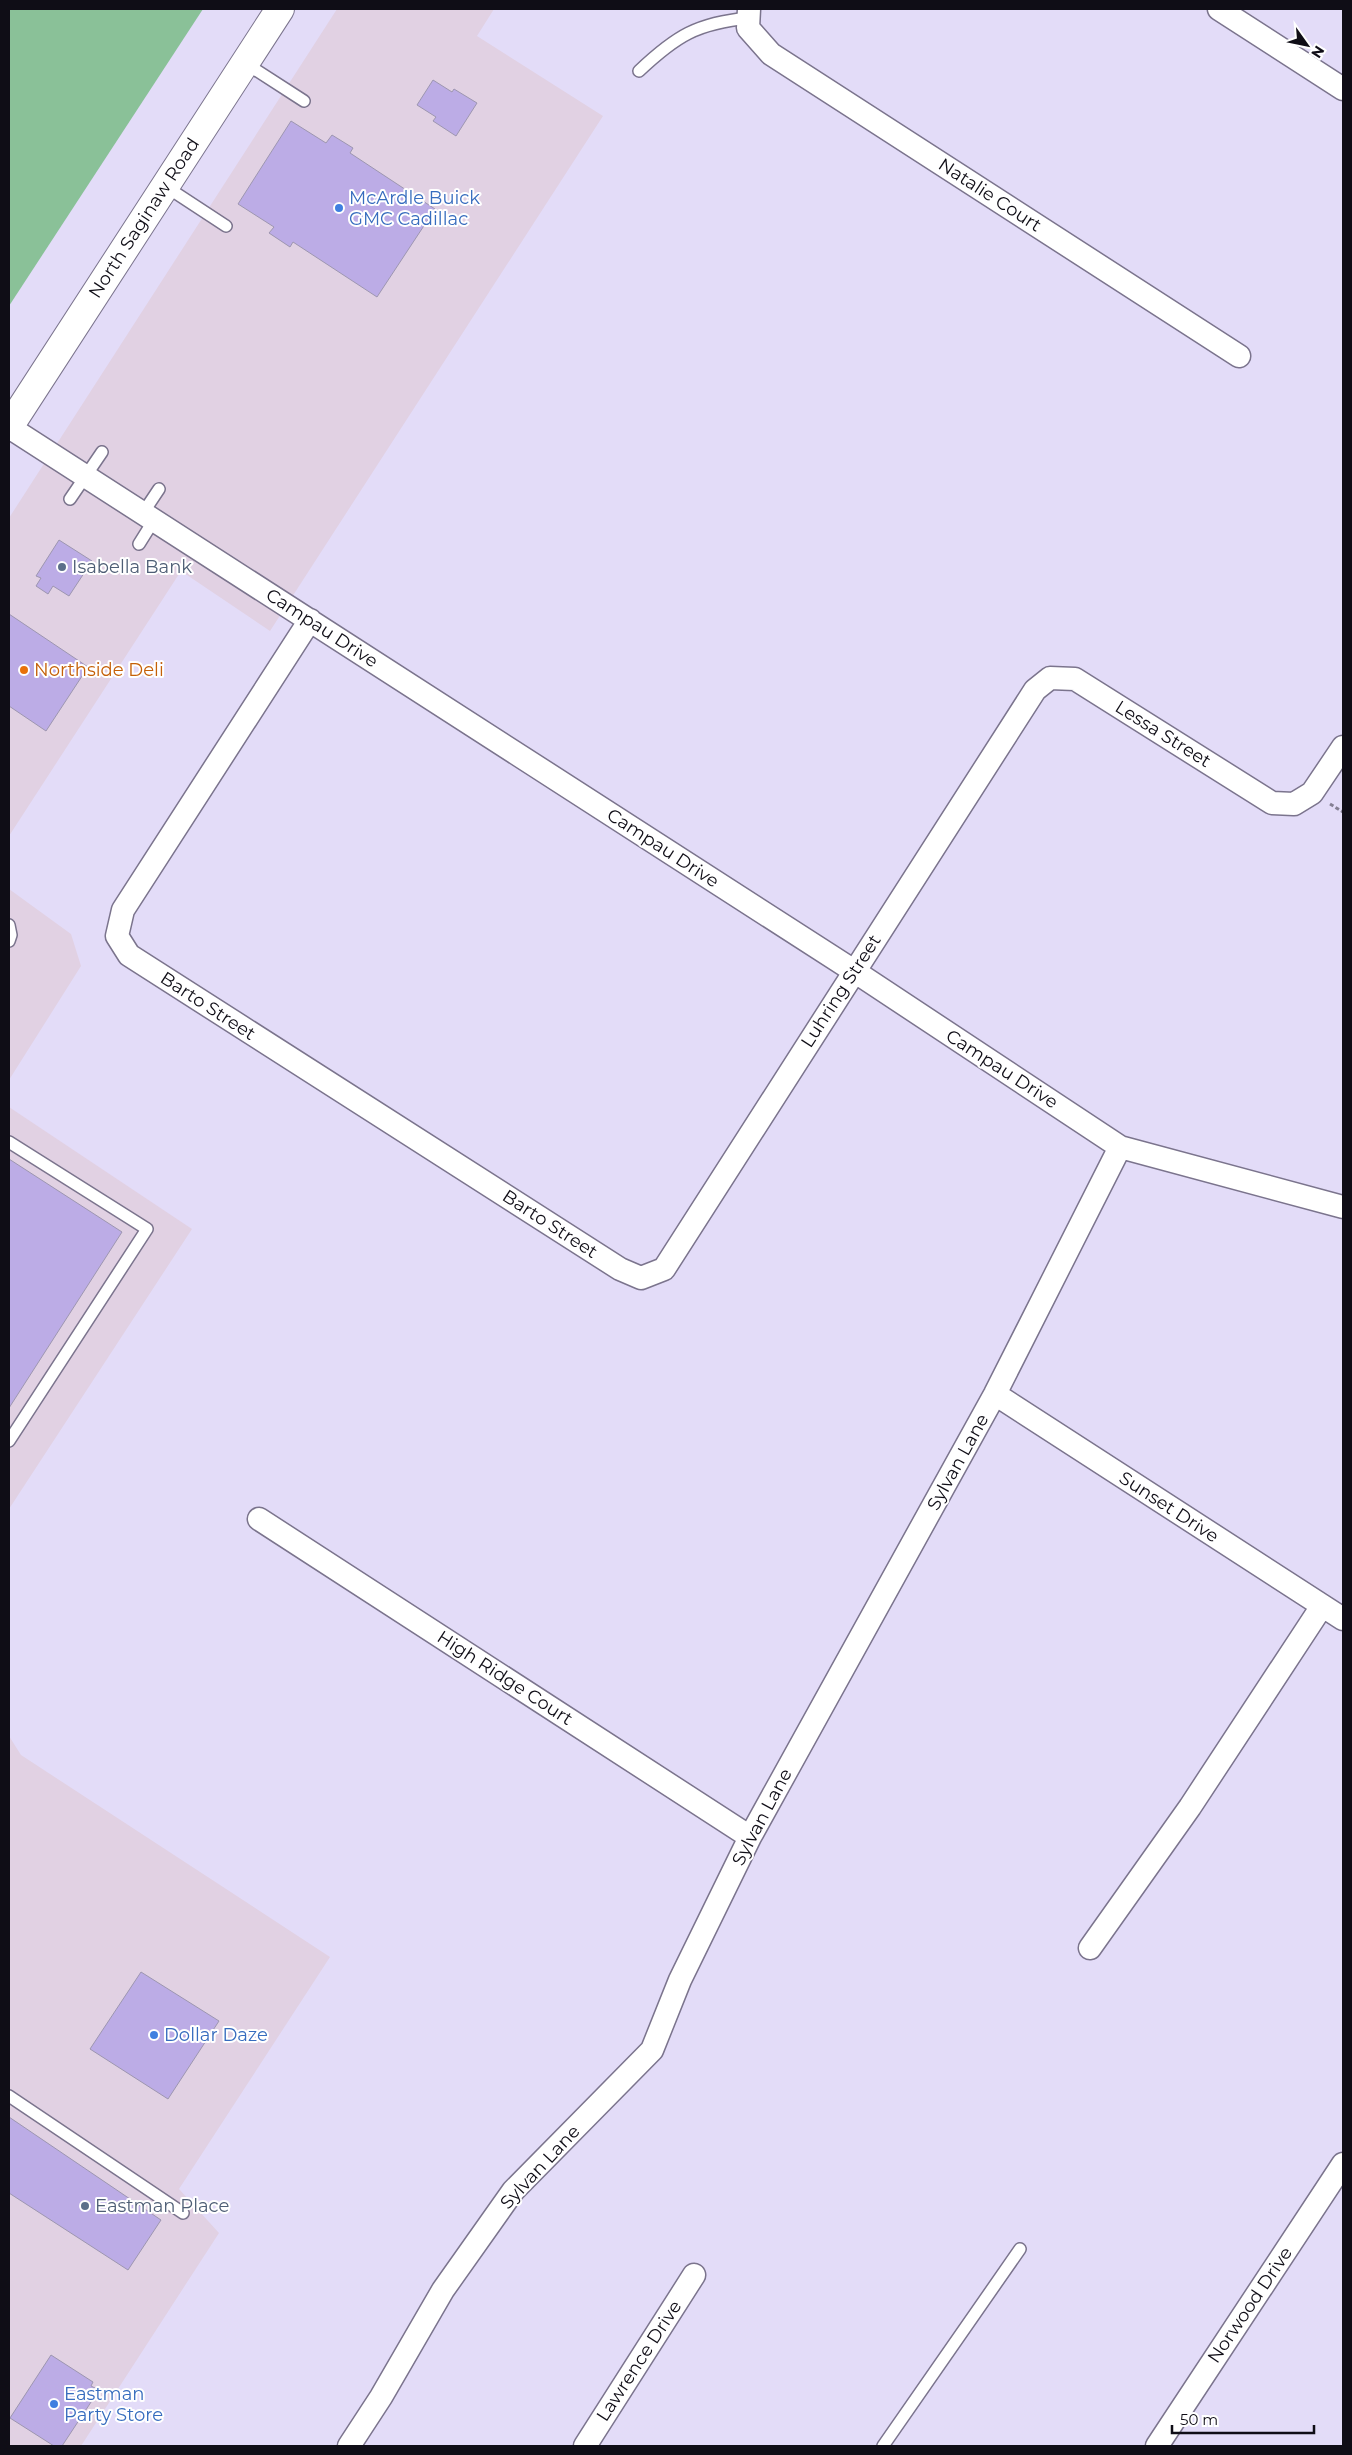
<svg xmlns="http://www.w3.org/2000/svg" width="1352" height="2455" viewBox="0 0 1352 2455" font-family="Montserrat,sans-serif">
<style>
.commercial{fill:#e1d1e3}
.forest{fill:#8ac198}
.building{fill:#bcace6;stroke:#9d96b0}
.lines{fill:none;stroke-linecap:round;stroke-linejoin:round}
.lane-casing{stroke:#7b748d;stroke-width:14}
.street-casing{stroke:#7b748d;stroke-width:25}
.secondary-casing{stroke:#7b748d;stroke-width:30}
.path{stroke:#847f93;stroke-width:3;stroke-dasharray:4 2.5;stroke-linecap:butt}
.lane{stroke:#fff;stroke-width:11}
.street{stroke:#fff;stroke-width:22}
.secondary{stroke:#fff;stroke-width:28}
.shop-dot{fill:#3f7fe0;stroke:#fff;stroke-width:2}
.service-dot{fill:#5c6f8a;stroke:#fff;stroke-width:2}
.food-dot{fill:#e8710a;stroke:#fff;stroke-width:2}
.labels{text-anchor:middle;stroke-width:4;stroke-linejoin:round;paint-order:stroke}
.street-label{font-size:18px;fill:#0f0d16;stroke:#fff}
.shop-label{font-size:18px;fill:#366cbe;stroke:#fff;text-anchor:start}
.service-label{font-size:18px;fill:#4e5e75;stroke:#fff;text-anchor:start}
.food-label{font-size:18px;fill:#c56008;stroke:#fff;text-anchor:start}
</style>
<rect width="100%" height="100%" fill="#e3dcf8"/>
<path class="commercial" d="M337,9H494L477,36L603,116L270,631L181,571L9,836V518Z
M9,889L71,934L81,966L9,1080Z
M9,1107L192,1229L9,1509Z
M9,1736L21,1755L330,1957L179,2189L219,2233L81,2446H9Z"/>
<path class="forest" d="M9,9H203L9,306Z"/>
<path class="building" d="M433,80L452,92L454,89L477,103L456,136L433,121L436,117L417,105Z
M291,121L326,143L332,135L353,148L350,153L435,209L377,297L293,242L290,247L269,233L274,227L238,204Z
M59,540L92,561L69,596L53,586L48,594L36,586L41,578L36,576Z
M9,614L88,667L46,731L9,706Z
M9,1159L122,1232L9,1408Z
M141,1972L219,2021L168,2099L90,2049Z
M9,2117L161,2220L128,2270L9,2193Z
M51,2355L93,2382L91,2386L99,2390L62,2446H54L10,2418Z"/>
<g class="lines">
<g class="lane-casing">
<path id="lane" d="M245,63L304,101
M639,71C676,36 697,23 749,18
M165,186L226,226
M70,499L102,452
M143,513L159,489
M139,544L154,520
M9,925L11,935L9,941
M9,1142L147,1229L9,1441
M9,2096L183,2213
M883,2446L1020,2249"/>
</g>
<g class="street-casing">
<path id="street" d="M749,9L748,28L771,54L1239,356
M1219,9L1343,89
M9,427L854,971L1120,1147L1343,1207
M310,620L123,910L117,936L129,955L620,1269L641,1278L664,1269L1035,690L1050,678L1075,679L1272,803L1294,804L1312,793L1343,747
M995,1394L1343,1619
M259,1519L750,1837
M1090,1948L1190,1807L1322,1606
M349,2446L381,2397L443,2290L513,2191L652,2050L680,1980L750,1837L995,1394L1120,1147
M585,2446L694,2275
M1157,2446L1343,2164"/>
</g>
<g class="secondary-casing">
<path id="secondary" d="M9,427L280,9"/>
</g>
<path class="path" d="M1330,804L1343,812"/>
<use href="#lane" class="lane"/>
<use href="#street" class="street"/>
<use href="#secondary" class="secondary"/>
</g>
<g class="shop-dot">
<circle cx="339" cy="208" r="5"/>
<circle cx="154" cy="2035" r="5"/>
<circle cx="54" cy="2404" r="5"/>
</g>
<g class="service-dot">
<circle cx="62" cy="567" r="5"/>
<circle cx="85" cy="2206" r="5"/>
</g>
<circle class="food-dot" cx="24" cy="670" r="5"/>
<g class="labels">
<g class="street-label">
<text transform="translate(990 195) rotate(33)" y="6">Natalie Court</text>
<text transform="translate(144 218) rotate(-57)" y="6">North Saginaw Road</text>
<text transform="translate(322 628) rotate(33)" y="6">Campau Drive</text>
<text transform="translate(1163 734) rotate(32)" y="6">Lessa Street</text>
<text transform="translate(663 848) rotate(33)" y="6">Campau Drive</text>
<text transform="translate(841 991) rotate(-57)" y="6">Luhring Street</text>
<text transform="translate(208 1006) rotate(33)" y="6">Barto Street</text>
<text transform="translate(1002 1069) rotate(33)" y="6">Campau Drive</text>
<text transform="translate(550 1224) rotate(33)" y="6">Barto Street</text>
<text transform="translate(958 1462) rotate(-61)" y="6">Sylvan Lane</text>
<text transform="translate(1169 1507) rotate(33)" y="6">Sunset Drive</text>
<text transform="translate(505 1678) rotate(33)" y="6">High Ridge Court</text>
<text transform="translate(762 1817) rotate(-62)" y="6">Sylvan Lane</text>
<text transform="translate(540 2167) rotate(-47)" y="6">Sylvan Lane</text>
<text transform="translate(1250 2305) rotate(-56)" y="6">Norwood Drive</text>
<text transform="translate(639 2361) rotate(-57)" y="6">Lawrence Drive</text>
</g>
<g class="shop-label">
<text x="349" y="204">McArdle Buick<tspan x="349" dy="21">GMC Cadillac</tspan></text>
<text x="164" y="2041">Dollar Daze</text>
<text x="64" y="2400">Eastman<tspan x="64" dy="21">Party Store</tspan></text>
</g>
<g class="service-label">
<text x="72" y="573">Isabella Bank</text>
<text x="95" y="2212">Eastman Place</text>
</g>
<g class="food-label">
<text x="34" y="676">Northside Deli</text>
</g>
</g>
<rect width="1352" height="2455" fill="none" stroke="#0f0d16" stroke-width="20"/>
<g transform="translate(1307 45) rotate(123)" stroke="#ffffff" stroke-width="4" paint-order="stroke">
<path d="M0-4L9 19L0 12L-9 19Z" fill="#0f0d16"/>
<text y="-8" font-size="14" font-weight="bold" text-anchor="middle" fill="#0f0d16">N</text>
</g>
<path d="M1172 2425v8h142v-8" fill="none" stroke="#0f0d16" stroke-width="2.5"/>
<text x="1180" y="2425" font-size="15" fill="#0f0d16" stroke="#ffffff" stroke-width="4" paint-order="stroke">50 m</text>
</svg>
